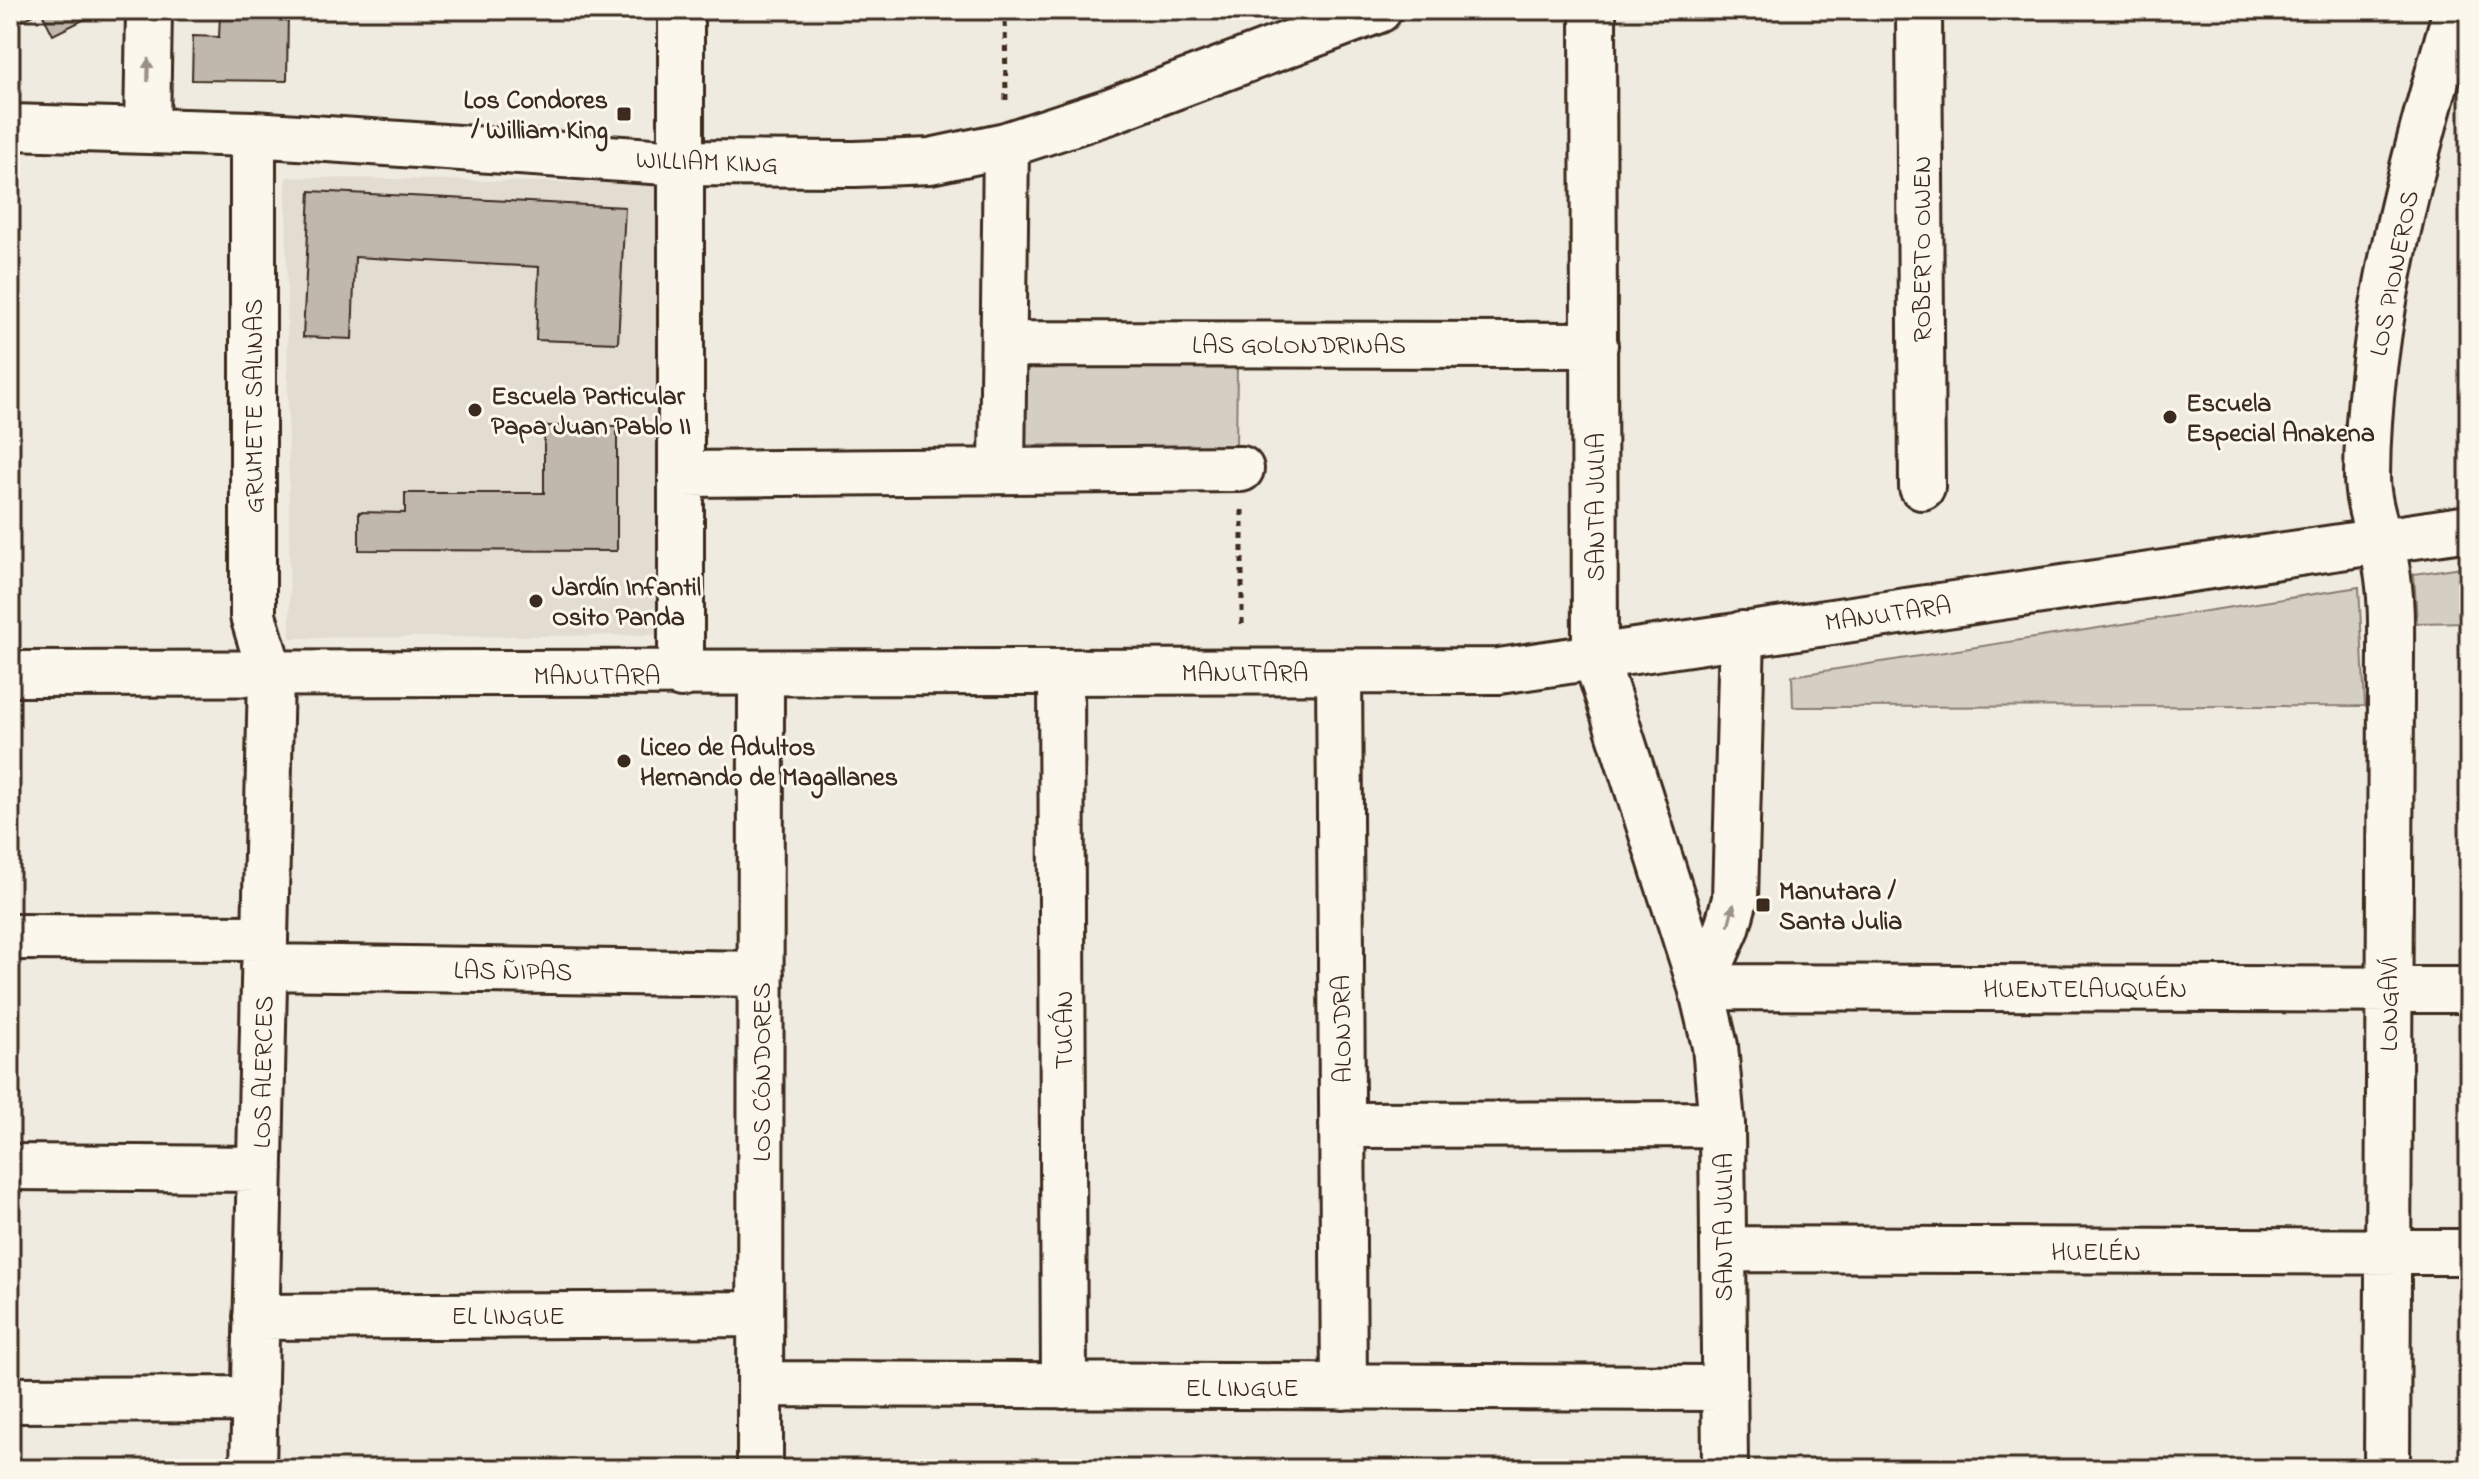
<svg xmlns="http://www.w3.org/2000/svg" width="2479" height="1479" viewBox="0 0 2479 1479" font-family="'Indie Flower',sans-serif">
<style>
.built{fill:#e2dcd1}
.green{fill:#d5cec3;stroke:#887c70;stroke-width:2}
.building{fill:#c0b8ad;stroke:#3b2a1e;stroke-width:2}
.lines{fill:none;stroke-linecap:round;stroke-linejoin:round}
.minor-casing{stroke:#3b2a1e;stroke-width:50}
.major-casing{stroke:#3b2a1e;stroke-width:50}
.path{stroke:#3b2a1e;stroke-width:5;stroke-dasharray:6 6;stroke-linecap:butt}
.minor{stroke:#fbf7ec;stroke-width:44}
.major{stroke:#fbf7ec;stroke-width:44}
.oneway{fill:#9b9085}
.poi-dot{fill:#3b2a1e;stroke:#fbf7ec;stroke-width:3}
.labels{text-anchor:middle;stroke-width:6;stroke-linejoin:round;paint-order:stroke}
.poi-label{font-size:26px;font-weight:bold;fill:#3b2a1e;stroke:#fbf7ec;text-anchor:start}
.street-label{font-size:26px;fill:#3b2a1e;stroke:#fbf7ec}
</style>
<rect width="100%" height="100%" fill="#f0ebe0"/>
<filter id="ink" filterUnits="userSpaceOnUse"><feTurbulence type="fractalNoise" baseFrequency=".0125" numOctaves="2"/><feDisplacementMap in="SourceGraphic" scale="16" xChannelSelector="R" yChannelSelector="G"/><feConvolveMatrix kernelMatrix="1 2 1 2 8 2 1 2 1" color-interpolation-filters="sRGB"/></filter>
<g filter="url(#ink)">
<path class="built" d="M286,177L657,184L669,635L290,638Z"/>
<path class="green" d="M1027,362L1237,365L1236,448L1025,445Z
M2469,566V622L2417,623L2414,574Z
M2359,587L2365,706L1793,707L1792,676Z"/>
<path class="building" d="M10,10H80L85,19L53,35L41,11L10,27Z
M192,10H288L287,81L192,80L193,36L219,37L220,14L192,13Z
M310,191L625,207L618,343L536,340L539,267L355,257L352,339L303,337Z
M544,426H617V551L359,550V512L405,513V493H544Z"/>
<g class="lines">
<g class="minor-casing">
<path id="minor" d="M681,10V675
M1593,10L1595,656L1701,987L1715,1046L1722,1124L1725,1469
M1919,10L1922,487
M10,127L253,134L681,163L855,164L930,161L1006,145L1110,111L1379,10
M147,130L149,10
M253,134V616L271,675L253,1469
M1004,344L1595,345
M1002,471L1006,145
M681,474L1241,469
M1742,634L1735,899L1727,928L1701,987L2469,990
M1339,672L1344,1387
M1061,673L1064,1386
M10,937L265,938
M264,967L761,974
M1342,1125L1722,1124
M10,1167L260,1169
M1723,1249L2469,1252
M256,1317L760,1314
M760,1384L1724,1388
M10,1400L255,1399
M760,1469L761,674
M2387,1469L2391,693C2390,652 2394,607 2386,565C2380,535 2367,507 2367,476C2368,318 2413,161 2456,10"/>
</g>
<g class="major-casing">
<path id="major" d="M10,674L1499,671L2469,528"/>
</g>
<path class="path" d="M1005,10L1006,101
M1242,510V628"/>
<use href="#minor" class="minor"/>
<use href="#major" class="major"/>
</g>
<defs><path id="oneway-solid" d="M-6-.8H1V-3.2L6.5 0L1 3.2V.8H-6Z" transform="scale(2)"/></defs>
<g class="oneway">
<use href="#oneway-solid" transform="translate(148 70) rotate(-89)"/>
<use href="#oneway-solid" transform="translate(1731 915) rotate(-75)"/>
</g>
</g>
<g class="poi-dot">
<rect x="616" y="106" width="16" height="16" rx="4"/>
<circle cx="475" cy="410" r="8"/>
<circle cx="2170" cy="417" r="8"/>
<circle cx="536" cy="601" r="8"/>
<circle cx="624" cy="761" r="8"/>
<rect x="1755" y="897" width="16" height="16" rx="4"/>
</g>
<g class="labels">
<g class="poi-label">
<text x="608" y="108" text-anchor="end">Los Condores<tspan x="608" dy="30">/ William King</tspan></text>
<text x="491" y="404">Escuela Particular<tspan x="491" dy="30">Papa Juan Pablo II</tspan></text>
<text x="2186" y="411">Escuela<tspan x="2186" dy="30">Especial Anakena</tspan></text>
<text x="552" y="595">Jardín Infantil<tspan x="552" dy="30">Osito Panda</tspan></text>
<text x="640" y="755">Liceo de Adultos<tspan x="640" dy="30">Hernando de Magallanes</tspan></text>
<text x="1779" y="899">Manutara /<tspan x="1779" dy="30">Santa Julia</tspan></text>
</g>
<g class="street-label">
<text transform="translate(707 161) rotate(2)" y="9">WILLIAM KING</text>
<text transform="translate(1921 249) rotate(-90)" y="9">ROBERTO OWEN</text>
<text transform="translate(2393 273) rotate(-79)" y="9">LOS PIONEROS</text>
<text x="1299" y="353">LAS GOLONDRINAS</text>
<text transform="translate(253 406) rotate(-90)" y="9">GRUMETE SALINAS</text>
<text transform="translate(1595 507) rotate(-90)" y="9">SANTA JULIA</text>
<text transform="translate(1888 613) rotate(-8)" y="9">MANUTARA</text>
<text x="1245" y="681">MANUTARA</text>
<text x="597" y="684">MANUTARA</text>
<text transform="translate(513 970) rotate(1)" y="9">LAS ÑIPAS</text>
<text x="2085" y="997">HUENTELAUQUÉN</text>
<text transform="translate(2388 1004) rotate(-90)" y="9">LONGAVÍ</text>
<text transform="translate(1341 1029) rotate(-91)" y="9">ALONDRA</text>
<text transform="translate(1063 1030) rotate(-90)" y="9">TUCÁN</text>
<text transform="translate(262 1072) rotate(-89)" y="9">LOS ALERCES</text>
<text transform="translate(761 1072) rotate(-90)" y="9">LOS CÓNDORES</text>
<text transform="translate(1723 1227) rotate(-90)" y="9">SANTA JULIA</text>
<text x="2096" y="1260">HUELÉN</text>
<text x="508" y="1324">EL LINGUE</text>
<text x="1242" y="1396">EL LINGUE</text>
</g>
</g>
<rect width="2479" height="1479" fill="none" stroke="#fbf7ec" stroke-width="40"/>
<rect x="20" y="20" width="2439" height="1439" fill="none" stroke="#3b2a1e" stroke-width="3" filter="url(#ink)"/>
</svg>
